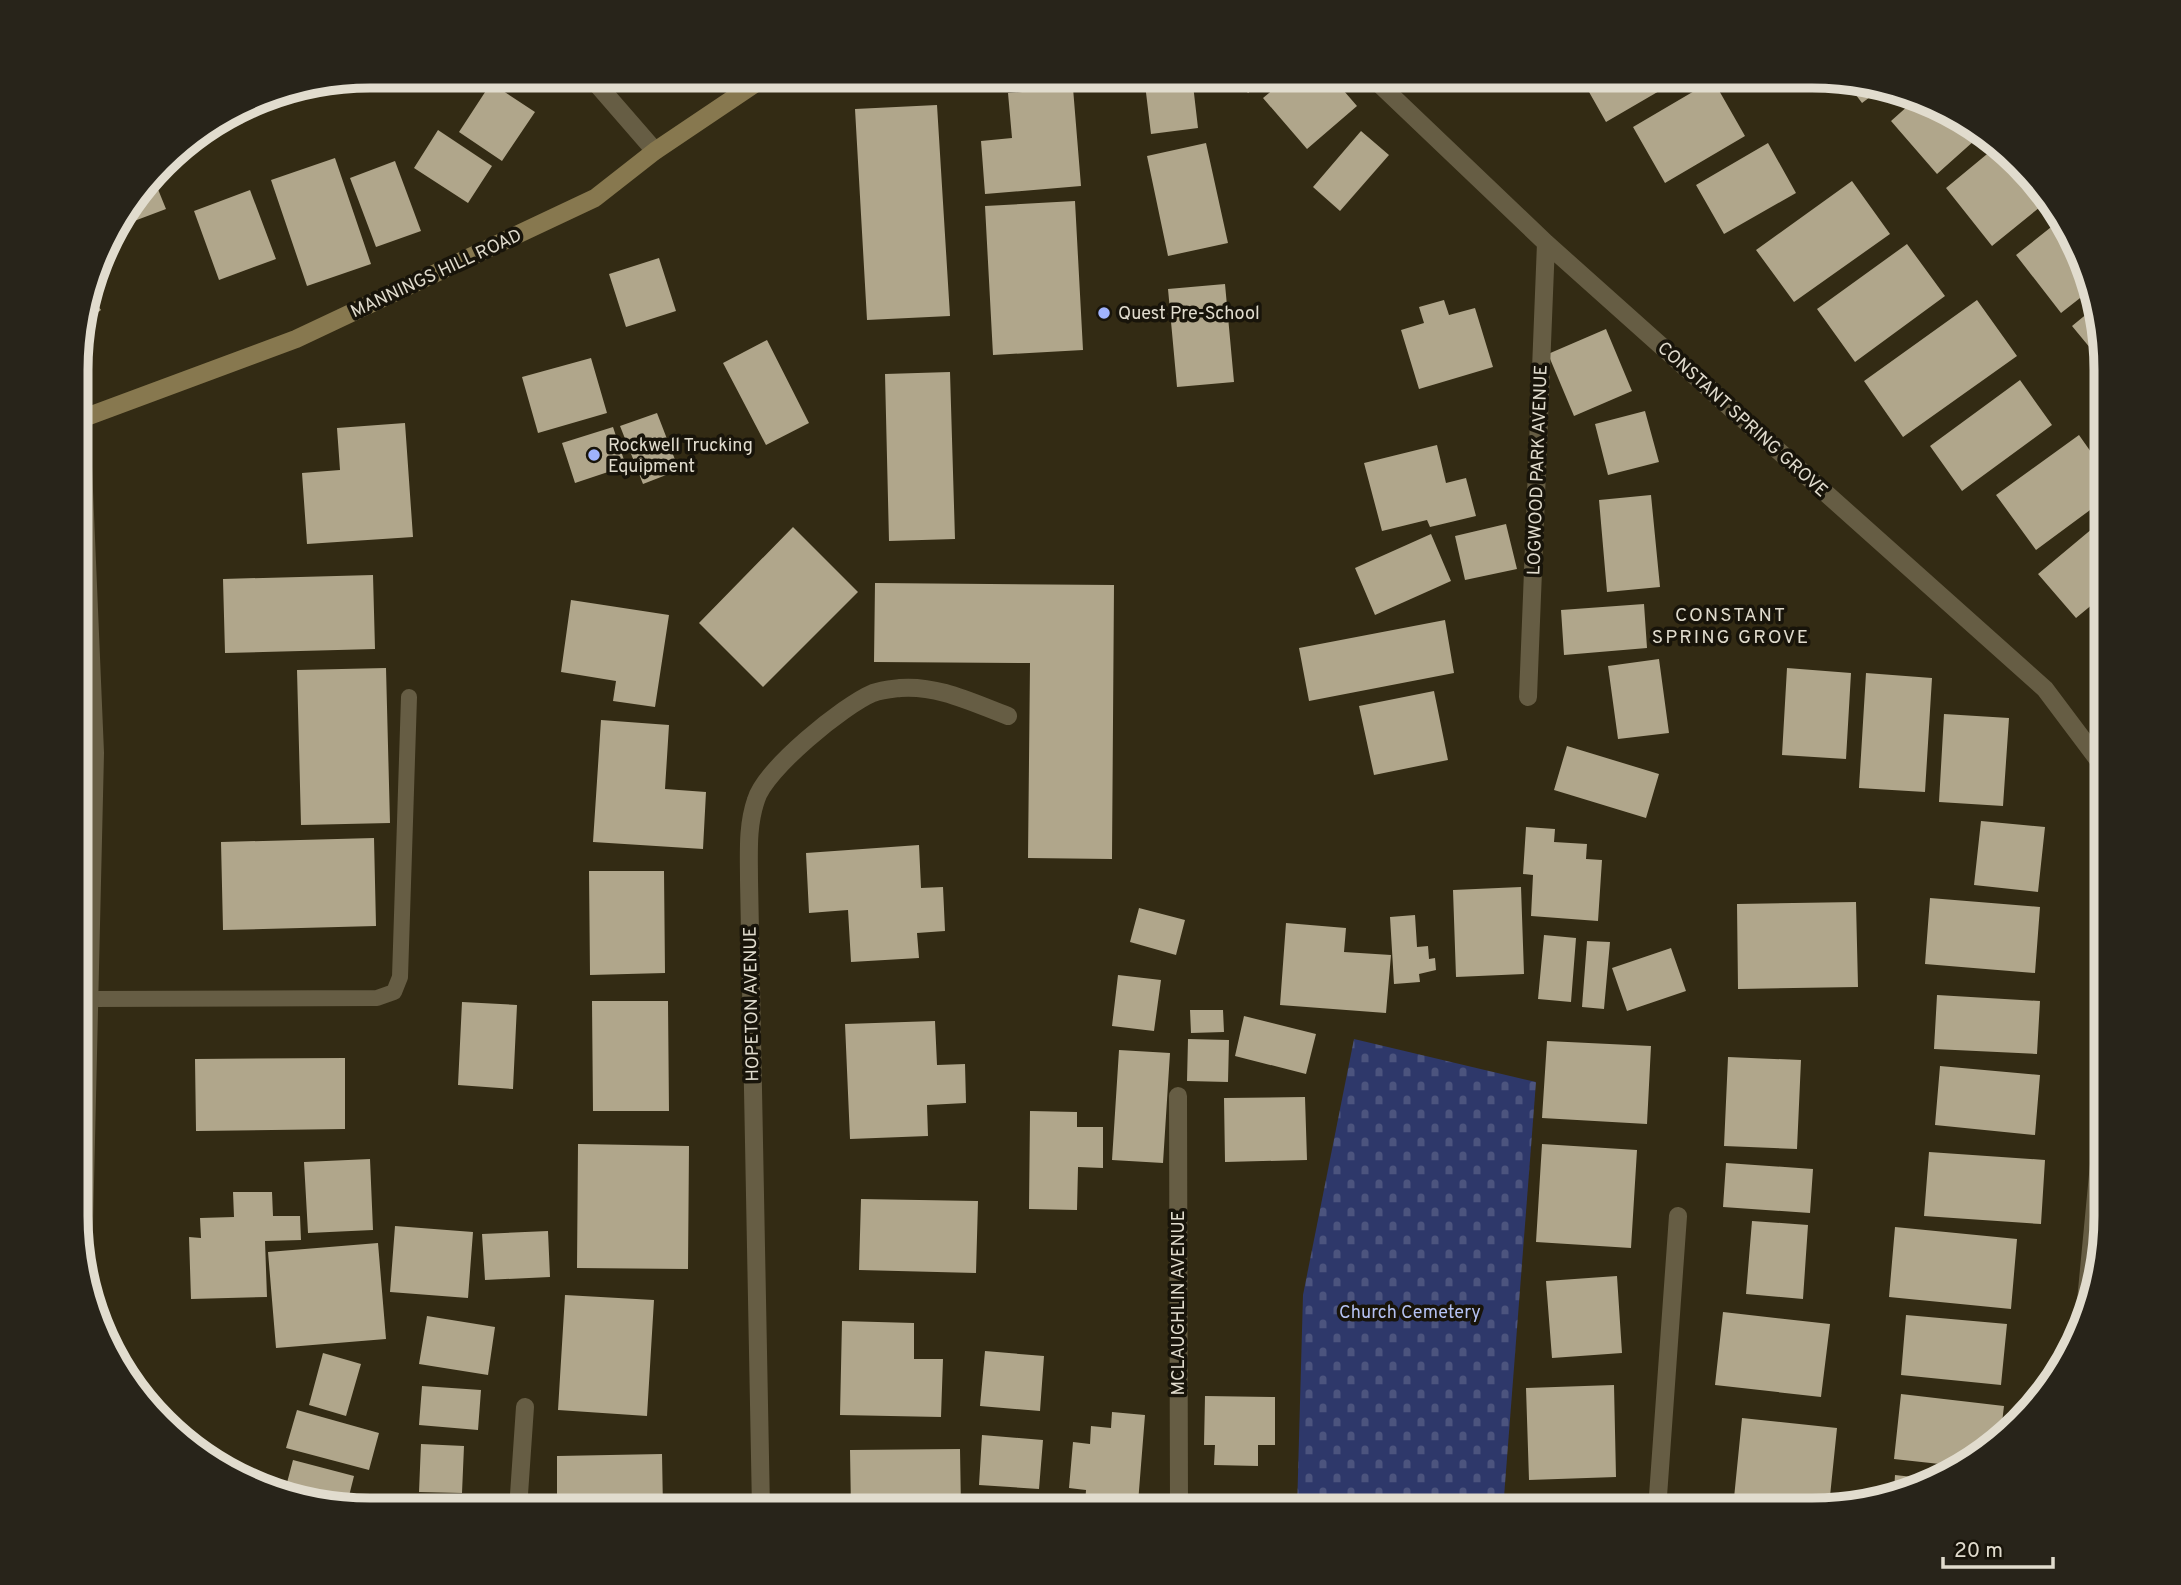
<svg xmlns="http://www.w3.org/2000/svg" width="2181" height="1585" viewBox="0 0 2181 1585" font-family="Overpass,sans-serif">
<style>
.cemetery{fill:url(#cemetery-stones)}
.building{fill:#b0a68b}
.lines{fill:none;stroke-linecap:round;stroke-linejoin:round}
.lane{stroke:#665d44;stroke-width:16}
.street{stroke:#665d44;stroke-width:18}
.secondary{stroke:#87784f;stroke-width:18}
.poi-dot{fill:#a0b3fd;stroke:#18140a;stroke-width:2.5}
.labels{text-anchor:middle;stroke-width:7;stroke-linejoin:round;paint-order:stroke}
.street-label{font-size:18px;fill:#e1dcce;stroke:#18140a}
.poi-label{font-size:18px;fill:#e1dcce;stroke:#18140a;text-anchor:start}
.park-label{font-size:18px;fill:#b5c2f3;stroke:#18140a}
.neighbourhood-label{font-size:19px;letter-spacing:2px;fill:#e1dcce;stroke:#18140a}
.rim{fill:none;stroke:#e1dcce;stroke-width:9}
</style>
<defs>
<pattern id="cemetery-stones" width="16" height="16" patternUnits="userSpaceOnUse" patternTransform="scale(1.75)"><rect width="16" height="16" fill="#2e386a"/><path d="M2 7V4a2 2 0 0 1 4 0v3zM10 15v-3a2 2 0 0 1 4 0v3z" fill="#4c547e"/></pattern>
</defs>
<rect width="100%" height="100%" fill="#332b14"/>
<path class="cemetery" d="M1354,1039L1536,1082L1503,1510H1297L1303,1295Z"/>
<path class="building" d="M1144,76H1192L1198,128L1151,134Z
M1234,76H1270L1248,93Z
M1289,76H1331L1357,106L1307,149L1263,98Z
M1580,76H1685L1606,122Z
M1844,79L1882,88L1862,103Z
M1713,80L1745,136L1665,183L1633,127Z
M491,83L535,112L502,161L459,132Z
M1073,88L1081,186L985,194L981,141L1012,138L1008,93Z
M1919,96L1984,132L1937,174L1891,121Z
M937,105L950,316L867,320L855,109Z
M238,109L243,123L180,147L179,146Z
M438,130L492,166L468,203L414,168Z
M1361,131L1389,155L1340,211L1313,187Z
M1206,143L1228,243L1168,256L1147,156Z
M1768,143L1796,193L1724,234L1696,185Z
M1998,145L2045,203L1992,246L1946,188Z
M335,158L371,264L307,286L271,180Z
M395,161L421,231L376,247L350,178Z
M153,177L166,209L113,229Z
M1852,181L1890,234L1794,302L1756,250Z
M250,190L276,259L219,280L194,211Z
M1075,201L1083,350L993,355L985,206Z
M2060,220L2075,239L2089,291L2061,313L2016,255Z
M1907,244L1945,296L1855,362L1817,309Z
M659,258L676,311L626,327L609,274Z
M1225,284L1234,382L1177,387L1168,289Z
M89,294L101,310L79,327Z
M1444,300L1449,315L1475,308L1493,367L1419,389L1401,330L1424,323L1419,307Z
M1977,300L2017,356L1903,437L1864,381Z
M2094,308L2105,351V366L2072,326Z
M1606,329L1632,391L1574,416L1548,354Z
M767,340L809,423L766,445L723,363Z
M591,358L607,413L538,433L522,377Z
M950,372L955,539L889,541L885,374Z
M2020,380L2052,425L1962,491L1930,446Z
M1645,411L1659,462L1608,475L1595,424Z
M657,413L679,470L643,484L620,426Z
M405,423L413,537L307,544L302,473L340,470L337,428Z
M613,427L626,466L575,483L562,443Z
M2079,435L2105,472V499L2036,550L1996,495Z
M1437,445L1446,483L1466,478L1476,516L1430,527L1427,520L1382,531L1364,463Z
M1651,495L1660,587L1607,592L1599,500Z
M2105,518V594L2076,618L2038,574Z
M1506,524L1517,569L1465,580L1455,536Z
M793,527L858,592L763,687L699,623Z
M1431,534L1451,581L1375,615L1355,568Z
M373,575L375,649L225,653L223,579Z
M875,583L1114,585L1112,859L1028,858L1030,663L874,662Z
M571,600L669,615L655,707L613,701L616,681L561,672Z
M1644,604L1647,648L1564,655L1561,610Z
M1445,620L1454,673L1309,701L1299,648Z
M1659,659L1669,733L1618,739L1608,666Z
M386,668L390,823L301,825L297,670Z
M1787,668L1851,673L1846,759L1782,755Z
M1866,673L1932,678L1925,792L1859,788Z
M1434,691L1448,760L1374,775L1359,706Z
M1944,714L2009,718L2003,806L1939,802Z
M601,720L669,725L665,789L706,792L703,849L593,842Z
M1567,746L1659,774L1646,818L1554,790Z
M1981,821L2045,827L2038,892L1974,885Z
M1526,827L1555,829L1554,842L1587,844L1586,859L1602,860L1598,921L1531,916L1533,875L1523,874Z
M374,838L376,926L223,930L221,842Z
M919,845L921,888L943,887L945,931L917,933L919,958L851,962L848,910L809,913L806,853Z
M589,871H664L665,973L590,975Z
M1521,887L1524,974L1456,977L1453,890Z
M1930,898L2040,907L2035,973L1925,964Z
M1856,902L1858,987L1738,989L1737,904Z
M1139,908L1185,920L1176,955L1130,942Z
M1415,915L1417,947L1428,946L1429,959L1435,958L1436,970L1419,974L1420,982L1394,984L1390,917Z
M1286,923L1346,928L1344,952L1391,955L1386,1013L1280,1005Z
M1544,935L1576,938L1571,1002L1538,999Z
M1587,941L1610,942L1604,1009L1582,1007Z
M1671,948L1686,991L1627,1011L1612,968Z
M1118,975L1161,980L1154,1031L1112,1026Z
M1937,995L2040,1001L2037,1054L1934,1049Z
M592,1001H668L669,1111H593Z
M462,1002L517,1005L513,1089L458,1085Z
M1190,1010H1223L1224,1032L1191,1033Z
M1244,1016L1316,1034L1306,1074L1235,1056Z
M935,1021L937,1065L965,1064L966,1103L927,1105L928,1136L850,1139L845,1024Z
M1188,1039L1229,1040L1228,1082L1187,1081Z
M1547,1041L1651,1046L1647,1124L1542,1118Z
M1119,1050L1170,1053L1163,1163L1112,1160Z
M1728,1057L1801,1060L1797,1149L1724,1146Z
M345,1058V1129L196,1131L195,1059Z
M1940,1066L2040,1075L2035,1135L1935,1125Z
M1305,1097L1307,1160L1225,1162L1224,1098Z
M1030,1111L1077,1112V1127H1103V1168L1078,1167L1077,1210L1029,1209Z
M578,1144L689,1146L688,1269L577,1268Z
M1542,1144L1637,1150L1631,1248L1536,1242Z
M1929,1152L2045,1160L2041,1224L1924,1216Z
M370,1159L373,1230L308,1233L304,1162Z
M1726,1163L1813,1169L1810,1213L1723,1207Z
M233,1192H272L273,1216H300L301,1240L265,1241L267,1297L191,1299L189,1237L201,1238L200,1218L234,1217Z
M861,1199L978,1201L976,1273L859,1270Z
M1752,1221L1808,1225L1803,1299L1746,1294Z
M395,1226L473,1232L468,1298L390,1292Z
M1895,1227L2017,1239L2011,1309L1889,1297Z
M548,1231L550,1277L485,1280L482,1234Z
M378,1243L386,1339L276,1348L268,1252Z
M1617,1276L1622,1353L1552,1358L1546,1281Z
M565,1295L654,1300L647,1416L558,1410Z
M1723,1312L1830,1324L1821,1397L1715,1385Z
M1906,1315L2007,1324L2001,1385L1901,1375Z
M427,1316L495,1327L488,1375L419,1364Z
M842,1321L914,1323V1359H943L941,1417L840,1415Z
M985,1351L1044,1356L1040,1411L980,1406Z
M323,1353L361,1364L346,1416L309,1405Z
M1614,1385L1616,1477L1529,1480L1526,1388Z
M422,1386L481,1390L478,1430L419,1425Z
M1901,1394L2004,1406L2001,1431L1958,1466L1894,1459Z
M1205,1396L1275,1397V1445H1258V1466L1214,1465L1215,1445H1204Z
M297,1410L379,1433L369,1470L286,1448Z
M1112,1412L1145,1415L1138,1503L1116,1502V1507L1085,1505L1086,1490L1069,1488L1073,1442L1090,1444L1091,1426L1111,1428Z
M1742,1418L1837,1428L1829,1506L1822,1507L1734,1498Z
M982,1435L1043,1440L1039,1489L979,1485Z
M421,1444L464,1446L462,1493L419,1492Z
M960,1449L961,1509H851L850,1450Z
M662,1454L663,1509H557V1456Z
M293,1460L354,1476L346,1508L284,1494Z
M1895,1475L1939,1480L1894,1491Z
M1537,1501L1602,1504L1601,1510H1536Z
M426,1502L469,1507V1509H425Z"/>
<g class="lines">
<path class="lane" d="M90,999L377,998L394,992L400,977L409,697"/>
<path class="street" d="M589,75L655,151
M1371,76L1546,243L2045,689L2105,769
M78,415L81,419L95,753L83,1269
M1528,697L1546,243
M1178,1096L1179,1509
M2084,1322L2105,1101
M518,1509L525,1407
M761,1509L749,880C749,853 747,826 756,800C765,769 844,705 873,693C881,690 892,689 900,688C938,685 973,703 1008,716
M1657,1510L1678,1216"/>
<path class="secondary" d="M78,420L296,339L595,198L655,151L768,75"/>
</g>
<g class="poi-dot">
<circle cx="1104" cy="313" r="7"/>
<circle cx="594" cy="455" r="7"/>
</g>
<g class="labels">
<g class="street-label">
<text transform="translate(436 273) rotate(-25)" y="6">MANNINGS HILL ROAD</text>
<text transform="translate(1743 419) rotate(42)" y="6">CONSTANT SPRING GROVE</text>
<text transform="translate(1537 470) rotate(-88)" y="6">LOGWOOD PARK AVENUE</text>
<text transform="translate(751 1004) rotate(-91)" y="6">HOPETON AVENUE</text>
<text transform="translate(1178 1303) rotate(-90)" y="6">MCLAUGHLIN AVENUE</text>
</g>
<g class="poi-label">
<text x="1118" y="319">Quest Pre-School</text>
<text x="608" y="451">Rockwell Trucking<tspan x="608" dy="21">Equipment</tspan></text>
</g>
<g class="park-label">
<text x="1410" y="1318">Church Cemetery</text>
</g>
<g class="neighbourhood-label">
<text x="1731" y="621">CONSTANT<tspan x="1731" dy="22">SPRING GROVE</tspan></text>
</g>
</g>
<path d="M0 0H2181V1585H0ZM370 88H1812A282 282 0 0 1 2094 370V1216A282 282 0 0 1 1812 1498H370A282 282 0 0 1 88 1216V370A282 282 0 0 1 370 88Z" fill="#28241a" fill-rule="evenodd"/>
<path class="rim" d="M370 88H1812A282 282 0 0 1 2094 370V1216A282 282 0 0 1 1812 1498H370A282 282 0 0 1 88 1216V370A282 282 0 0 1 370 88Z"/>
<path d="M1943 1557v10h110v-10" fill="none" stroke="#e1dcce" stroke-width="3.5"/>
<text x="1954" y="1557" font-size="21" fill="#e1dcce" stroke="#18140a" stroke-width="5" paint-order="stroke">20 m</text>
</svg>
